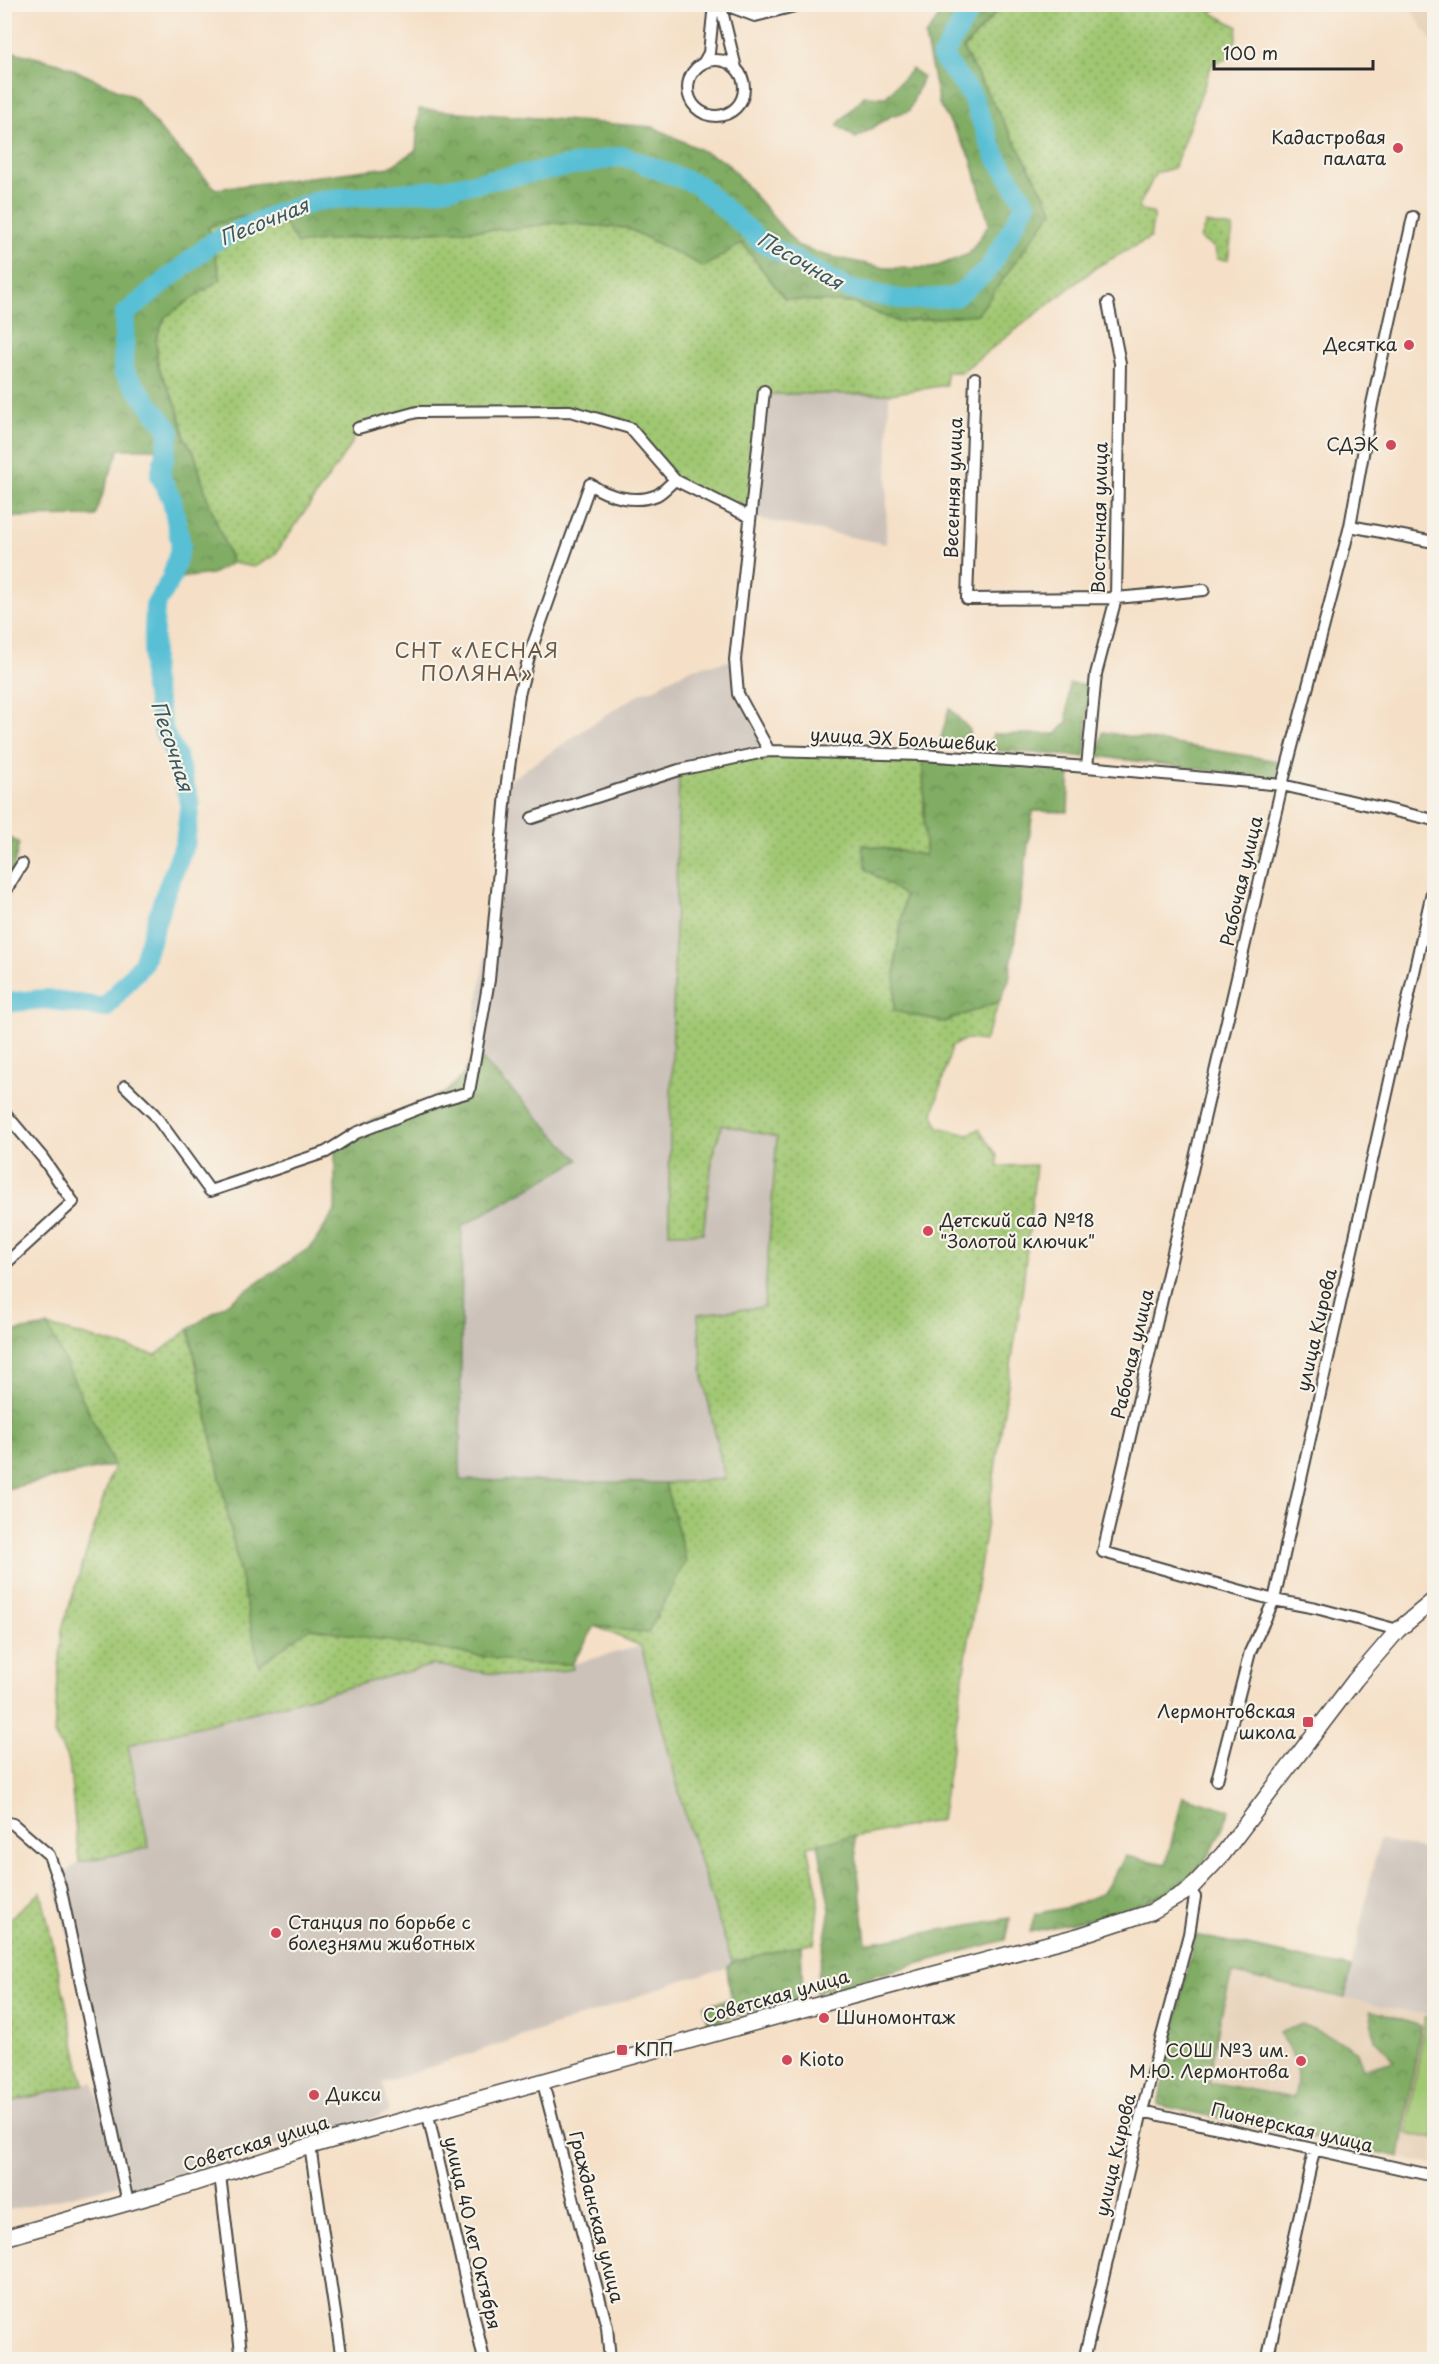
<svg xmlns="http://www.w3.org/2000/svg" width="1439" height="2364" viewBox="0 0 1439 2364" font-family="'Playpen Sans',sans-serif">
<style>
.built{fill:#e6cfb5}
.industrial{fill:#ccc2b9}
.grass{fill:url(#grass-dots);stroke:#66794e;stroke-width:1.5}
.forest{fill:url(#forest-crowns);stroke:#566c48;stroke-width:1.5}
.garden{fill:#a0c772;stroke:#66794e;stroke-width:1.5}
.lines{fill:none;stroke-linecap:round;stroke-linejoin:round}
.river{stroke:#58bfd5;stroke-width:20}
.minor-casing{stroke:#494642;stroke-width:14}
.secondary-casing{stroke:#494642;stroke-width:18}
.minor{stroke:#fff;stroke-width:10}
.secondary{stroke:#fff;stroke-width:15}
.poi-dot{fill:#d1495b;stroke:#f7f3e8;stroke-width:2}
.labels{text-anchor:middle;stroke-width:4.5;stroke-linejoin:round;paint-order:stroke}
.poi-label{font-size:18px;fill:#2b2b2b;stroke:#f7f3e8;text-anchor:start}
.street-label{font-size:18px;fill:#2b2b2b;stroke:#f7f3e8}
.water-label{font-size:20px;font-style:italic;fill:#38575e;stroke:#f7f3e8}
.neighbourhood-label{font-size:20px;letter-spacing:1.5px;fill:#6a5745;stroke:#f7f3e8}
</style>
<defs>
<pattern id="grass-dots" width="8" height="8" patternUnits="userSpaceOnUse" patternTransform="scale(1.5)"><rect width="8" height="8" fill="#a0c772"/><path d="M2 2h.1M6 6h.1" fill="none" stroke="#83a25e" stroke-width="1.8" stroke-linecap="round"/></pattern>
<pattern id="forest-crowns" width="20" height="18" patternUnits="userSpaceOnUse" patternTransform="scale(1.5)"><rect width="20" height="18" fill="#80ac64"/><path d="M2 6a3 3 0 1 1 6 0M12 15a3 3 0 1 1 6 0" fill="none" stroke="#698c53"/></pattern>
</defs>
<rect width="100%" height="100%" fill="#f7f3e8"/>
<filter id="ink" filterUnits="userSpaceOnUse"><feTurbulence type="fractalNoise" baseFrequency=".0167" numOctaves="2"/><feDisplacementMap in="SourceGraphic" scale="12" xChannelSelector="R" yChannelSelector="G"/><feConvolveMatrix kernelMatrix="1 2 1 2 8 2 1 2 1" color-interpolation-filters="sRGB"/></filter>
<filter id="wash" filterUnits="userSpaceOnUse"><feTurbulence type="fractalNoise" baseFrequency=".008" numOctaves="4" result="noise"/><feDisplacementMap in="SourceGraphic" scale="24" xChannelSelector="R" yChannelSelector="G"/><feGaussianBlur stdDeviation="1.35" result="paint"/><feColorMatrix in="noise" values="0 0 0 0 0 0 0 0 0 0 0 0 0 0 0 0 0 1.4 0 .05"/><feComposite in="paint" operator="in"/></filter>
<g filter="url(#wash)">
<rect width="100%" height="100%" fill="#f5e0c7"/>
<path class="built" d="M1408,5H1434V45Z
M1195,1935L1351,1968L1345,1998L1434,2017V2165L1158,2105Z"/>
<path class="industrial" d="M769,394H889L886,544L755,518Z
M735,660L738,694L769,751L679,770L669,1188V1233L696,1231L722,1125L777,1136L764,1307L698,1314L703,1377L725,1479L665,1483L460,1480L462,1226L578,1160L476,1053L472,1036L496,893L507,782L609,713L643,692L655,689L664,682L693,668Z
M641,1646L686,1818L732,1962L727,1968L682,1980L593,2013L382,2083L389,2113L131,2188L54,1881L79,1862L149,1848L128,1745L433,1665L516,1677L573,1668L572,1664Z
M1379,1839L1434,1852V2017L1345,1998Z
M94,2082L118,2185L5,2211V2103Z"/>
<path class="grass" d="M1003,5H1225L1210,12L1238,27L1233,57L1212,64L1174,168L1156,173L1138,208L1154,214L1150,238L1098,266L961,372H946V385L889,394H766L751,518L675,480L630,428L570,411L417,412L358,428L351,445L274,556L254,567L232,563L207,497L194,452L185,439L177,406L158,367L156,339L165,317L221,279L208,227L241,217L278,213L297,244L396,233L511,229L556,223L627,228L704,267L742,243L785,299L853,303L898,322L1053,210L963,49Z
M1206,223L1233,228L1228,260L1217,259L1215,248L1200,239Z
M769,751L923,755L925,855L863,845L866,869L905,896L896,955L894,1011L944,1022L1000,1001L984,1041L966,1039L952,1046L933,1114L938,1127L968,1135L979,1129L997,1155L998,1166L1036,1165L1022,1294L941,1820L808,1846L819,1898L814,1944H806L732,1962L686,1818L641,1646L595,1626L648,1633L686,1560L665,1483L725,1479L703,1377L698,1314L764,1307L777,1137L722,1125L713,1154L703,1233H669V1188L679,770Z
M48,1326L156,1355L189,1329L259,1665L309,1627L528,1664H572L573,1669L516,1677L433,1665L128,1745L149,1848L79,1862L69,1761L54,1734L62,1629L114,1465Z
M41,1892L84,2084L5,2103V1922Z"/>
<path class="forest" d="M947,5H1003L963,49L1053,210L978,314L898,322L853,303L785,299L742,243L704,267L627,228L556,223L511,229L396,233L297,244L278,213L241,217L208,227L221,279L165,317L156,339L158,367L177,406L185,439L194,452L207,497L232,563L212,574L171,579L181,545L172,500L160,476L155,449H119L95,516L5,517V50L59,63L134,97L167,138L216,189L390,167L416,150L419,109L653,127L726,162L797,245L824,255L886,268H932L969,254L989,224L971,158L939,104L925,37Z
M912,69L923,77L909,111L891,116L856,138L837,125L864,96L886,97Z
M1069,684L1089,685L1085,757L939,746L949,708L970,730L969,743H990L993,734H1056L1067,722Z
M1103,732L1279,761L1276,779L1098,756Z
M923,755L1070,766L1068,812L1033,811L1009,980L1000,1001L944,1022L894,1011L896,956L905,896L866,869L862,845L925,855Z
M5,835L19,843L5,906Z
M476,1053L579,1160L462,1226L460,1480L665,1483L686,1560L648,1633L595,1626L572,1664H528L310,1628L259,1665L189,1329L312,1246L335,1211V1152L360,1126L445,1093L463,1075Z
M48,1326L114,1465L5,1489V1333Z
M1183,1796L1230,1810C1225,1823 1220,1836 1213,1848C1176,1909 1093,1918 1030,1932L1035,1914L1069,1907L1103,1893L1126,1856L1166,1864Z
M854,1836L866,1943L1010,1918L1005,1940L815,1992L830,1910L818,1843Z
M1195,1935L1351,1968L1345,1998L1232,1973L1220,2020L1209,2082L1294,2098C1301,2070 1295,2056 1279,2033L1302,2024L1340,2041L1357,2052L1363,2069L1395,2061L1375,2040L1370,2010L1421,2026L1400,2157L1158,2105Z
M801,1945L803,1997L707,2024L704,2005L731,1999L727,1968L732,1962Z"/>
<path class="garden" d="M1425,2018L1434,2020V2139L1407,2133Z"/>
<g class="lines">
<path class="river" d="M4,1003L45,999L105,1008L143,963L164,897L185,843L190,804L177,758L164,732L152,678L155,606L171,579L181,545L172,500L160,476L170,431L123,371L125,314L213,242L278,213L321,200L437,190L623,156L698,185L763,243L848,289L905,300L955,297L988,270L1026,204L995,155L971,94L942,57L974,4"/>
</g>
</g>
<g filter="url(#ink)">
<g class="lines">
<g class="minor-casing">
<path id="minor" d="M716,4L722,11L736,68
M723,4L755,16L803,4
M688 88a28 28 0 1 1 56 0a28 28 0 1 1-56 0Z
M704,62L709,53L714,4
M975,378L967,599L1116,598L1204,590
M764,391L735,660L738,694L769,751
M358,428L417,412L570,411L630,428L675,480L748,516
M1350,526L1434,542
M1087,767L1096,674L1116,598L1120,363L1108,303
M532,818L679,770L769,751L923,755L1087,767L1282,785L1434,820
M4,893L22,864
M125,1086L154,1114L210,1191L326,1152L356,1133L438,1101L469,1092L489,980L507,782L519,695L530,653L590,484C608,497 636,504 657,495C663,492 669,485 675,480
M4,1112L42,1157L73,1202L4,1265
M1398,1630L1316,1608L1274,1600L1103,1552L1282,785L1350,526L1372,404L1413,217
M1217,1780L1250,1652L1274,1600L1434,883
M4,1822L13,1824L49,1855L60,1886L128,2203
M543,2083L607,2327L610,2360
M1142,2111L1434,2176
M428,2115L484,2360
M310,2146L342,2360
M220,2175L242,2360
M1084,2360L1142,2111L1189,1934L1195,1897L1189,1890
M1267,2360L1314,2151"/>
</g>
<g class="secondary-casing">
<path id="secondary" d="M4,2238L169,2191L310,2146L807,2008L1078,1936L1151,1912L1189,1890L1223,1854L1355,1680L1398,1630L1434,1600"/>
</g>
<use href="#minor" class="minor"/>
<use href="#secondary" class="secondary"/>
</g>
</g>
<g class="poi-dot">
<circle cx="1398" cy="148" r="6"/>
<circle cx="1409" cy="345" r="6"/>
<circle cx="1391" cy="445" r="6"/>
<circle cx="928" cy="1231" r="6"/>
<rect x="1302" y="1716" width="12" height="12" rx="3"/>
<circle cx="276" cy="1933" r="6"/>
<circle cx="824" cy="2018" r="6"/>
<rect x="616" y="2044" width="12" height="12" rx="3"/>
<circle cx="787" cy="2060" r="6"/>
<circle cx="1301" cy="2061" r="6"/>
<circle cx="314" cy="2095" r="6"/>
</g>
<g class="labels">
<g class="poi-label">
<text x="1386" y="144" text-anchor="end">Кадастровая<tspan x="1386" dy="21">палата</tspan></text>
<text x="1397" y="351" text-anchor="end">Десятка</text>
<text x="1379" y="451" text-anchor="end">СДЭК</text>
<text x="940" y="1227">Детский сад №18<tspan x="940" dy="21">"Золотой ключик"</tspan></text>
<text x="1296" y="1718" text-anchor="end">Лермонтовская<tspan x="1296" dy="21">школа</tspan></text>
<text x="288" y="1929">Станция по борьбе с<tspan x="288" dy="21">болезнями животных</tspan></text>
<text x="836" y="2024">Шиномонтаж</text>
<text x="634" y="2056">КПП</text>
<text x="1289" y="2057" text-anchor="end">СОШ №3 им.<tspan x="1289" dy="21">М.Ю. Лермонтова</tspan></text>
<text x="799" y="2066">Kioto</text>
<text x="326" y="2101">Дикси</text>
</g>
<g class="street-label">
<text transform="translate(954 488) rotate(-88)" y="6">Весенняя улица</text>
<text transform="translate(1100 518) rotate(-89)" y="6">Восточная улица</text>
<text transform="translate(903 740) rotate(3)" y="6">улица ЭХ Большевик</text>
<text transform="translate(1242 881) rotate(-77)" y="6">Рабочая улица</text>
<text transform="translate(1317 1330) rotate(-77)" y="6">улица Кирова</text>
<text transform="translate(1133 1354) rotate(-77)" y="6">Рабочая улица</text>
<text transform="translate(776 1997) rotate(-16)" y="6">Советская улица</text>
<text transform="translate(1292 2128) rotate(13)" y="6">Пионерская улица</text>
<text transform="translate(256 2144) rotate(-17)" y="6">Советская улица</text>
<text transform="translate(1116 2155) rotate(-77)" y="6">улица Кирова</text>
<text transform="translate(596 2217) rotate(76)" y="6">Гражданская улица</text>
<text transform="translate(472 2233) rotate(77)" y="6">улица 40 лет Октября</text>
</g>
<g class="water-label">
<text transform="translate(264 222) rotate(-22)" y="7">Песочная</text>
<text transform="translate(800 261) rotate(30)" y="7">Песочная</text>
<text transform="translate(172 746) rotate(72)" y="7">Песочная</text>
</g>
<g class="neighbourhood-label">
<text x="477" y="658">СНТ «ЛЕСНАЯ<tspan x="477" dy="23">ПОЛЯНА»</tspan></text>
</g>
</g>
<rect width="1439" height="2364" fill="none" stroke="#f7f3e8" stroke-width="24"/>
<path d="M1214 60v9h159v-9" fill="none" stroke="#2b2b2b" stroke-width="3"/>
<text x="1223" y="60" font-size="18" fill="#2b2b2b" stroke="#f7f3e8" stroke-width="4.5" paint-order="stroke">100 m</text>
</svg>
